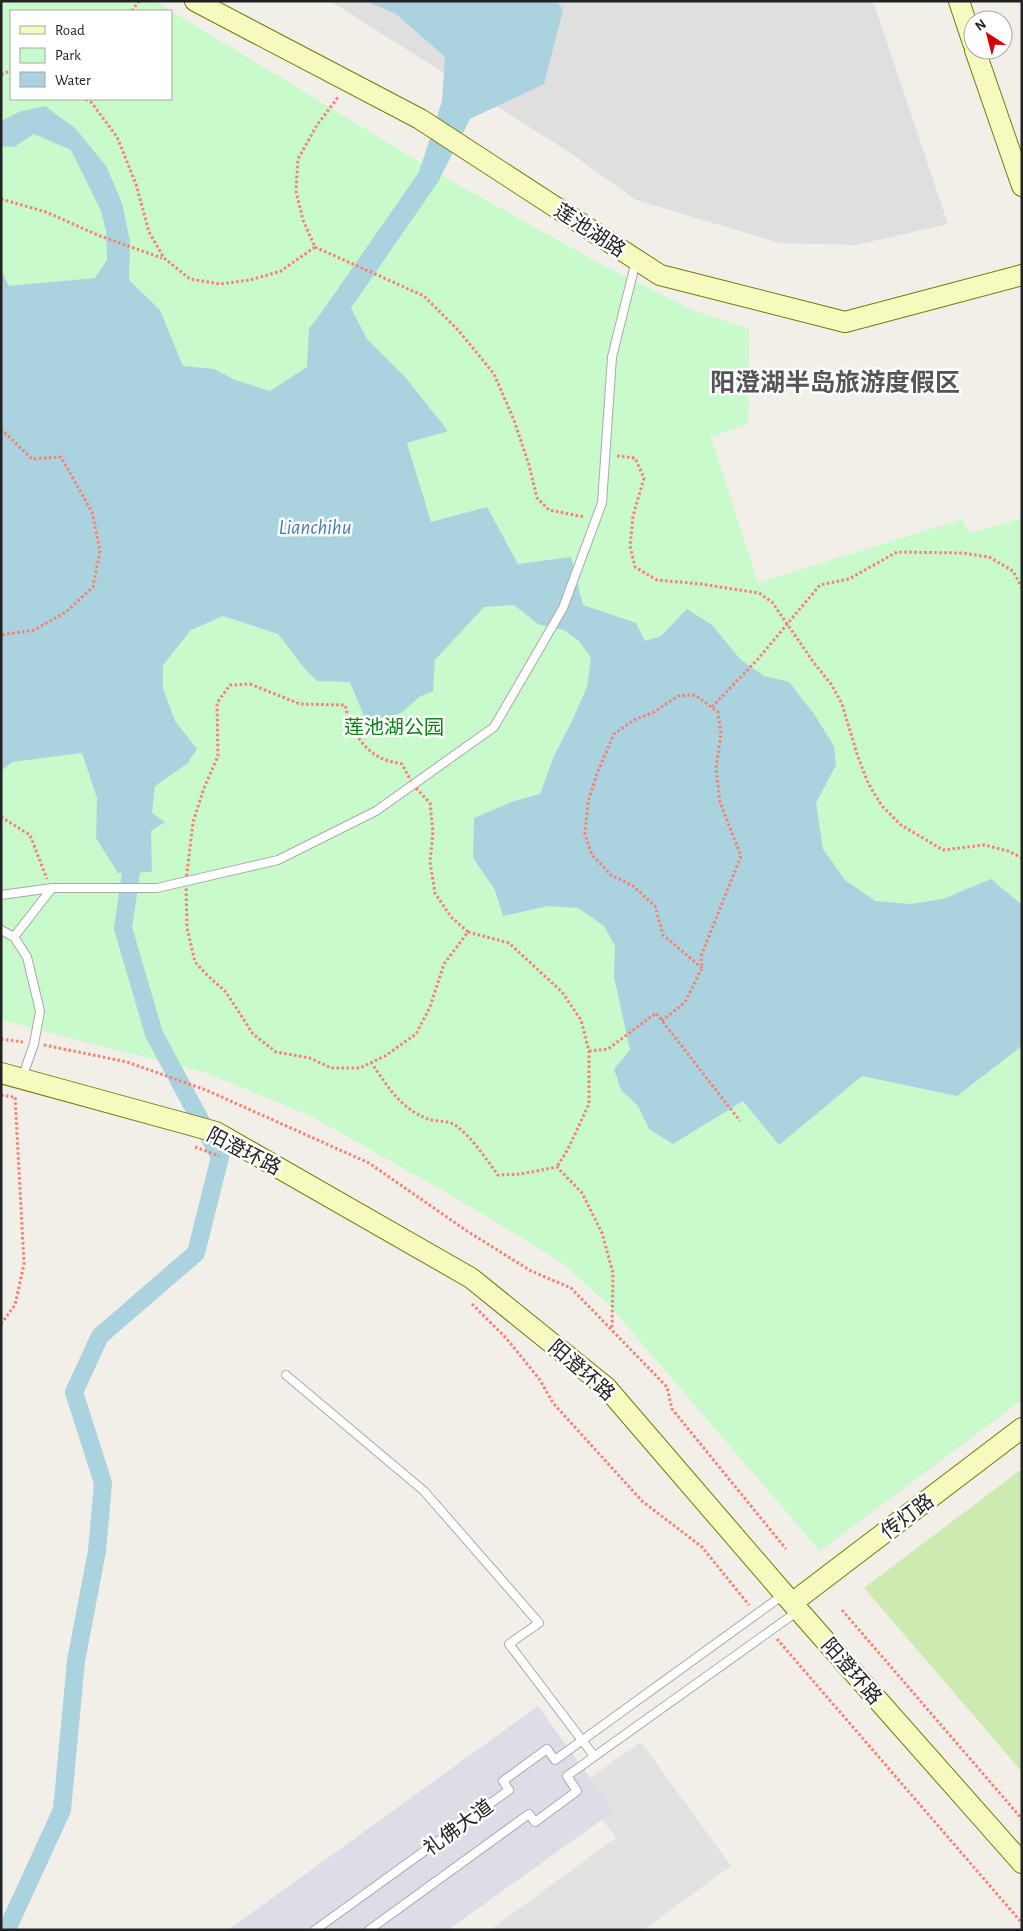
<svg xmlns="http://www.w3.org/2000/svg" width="1023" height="1931" viewBox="0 0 1023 1931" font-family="'Alegreya Sans','Noto Sans SC',sans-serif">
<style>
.residential{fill:#e0dfdf}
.grass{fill:#cdebb0}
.park{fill:#c8facc;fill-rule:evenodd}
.parking{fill:#e2e2e2}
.plaza{fill:#dddde8}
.water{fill:#aad3df}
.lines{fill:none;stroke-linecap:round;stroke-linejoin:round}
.canal{stroke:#aad3df;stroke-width:18}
.lane-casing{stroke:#a9a9a9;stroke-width:10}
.secondary-casing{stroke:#707d05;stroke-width:22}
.path{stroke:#fa8072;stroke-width:3;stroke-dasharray:2.5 2.5;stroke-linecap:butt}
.lane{stroke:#fff;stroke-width:8}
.secondary{stroke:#f7fabf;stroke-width:20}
.labels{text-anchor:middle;stroke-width:5;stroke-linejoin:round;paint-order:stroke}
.street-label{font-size:20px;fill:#222;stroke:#fff}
.park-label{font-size:20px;fill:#0c8416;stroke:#fff}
.water-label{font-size:21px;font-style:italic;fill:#4a7aab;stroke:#fff}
.district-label{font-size:25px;font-weight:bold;fill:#555;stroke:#fff}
</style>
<rect width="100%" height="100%" fill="#f2efe9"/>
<path class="residential" d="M330,1H873L948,224L856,245L780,243L636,200L569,152Z"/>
<path class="grass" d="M1022,1469V1772L864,1588Z"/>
<path class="park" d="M1,1H155L441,175L603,265L695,311L749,329L748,424L711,437L758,583L962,519L969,533L1022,518V1400L820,1551L610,1306L562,1263L475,1209L311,1116L206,1073L1,1020ZM11,11H171V99H11Z"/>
<path class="parking" d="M641,1742L731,1866L643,1930H490L616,1838L578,1786Z"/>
<path class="plaza" d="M538,1706L614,1811L448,1930H228Z"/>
<path class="water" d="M365,1H557L563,10L544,84L470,119L438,182L351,308L367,339L405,377L448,431L407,443L431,522L487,507L518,564L571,557L583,605L636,623L645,641L661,636L687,609L712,625L740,659L764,676L789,682L814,714L834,746L836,765L816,803L823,849L845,880L875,901L910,904L943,899L991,879L1022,905V1046L957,1096L862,1076L779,1145L743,1101L673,1144L649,1129L638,1106L621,1090L614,1069L630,1050L614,977L615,946L604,926L578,908L548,906L503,916L495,890L473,858L474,818L514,801L540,794L554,756L572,721L587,687L591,658L579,641L564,630L538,624L514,605L484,607L435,660L433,691L419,697L401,713L367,724L350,682L317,681L305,669L278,634L223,616L191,630L163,665V688L175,721L197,749L187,764L155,786L152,813L165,822L151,831L152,872L118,873L96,838L97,798L82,753L12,762L1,771V270L9,286L95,278L107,260L106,231L101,211L71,150L34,134L14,147L1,146V121L19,112L45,106L76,129L106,166L122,203L130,241L129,280L160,310L183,366L214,369L235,380L270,391L307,367L309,329L321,313L419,172L442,101L445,57L396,14Z"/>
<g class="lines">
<path class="canal" d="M6,1930L10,1923L62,1810L76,1661L97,1551L103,1483L74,1392L100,1336L196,1253L220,1157L154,1034L123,928L131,873"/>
<g class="lane-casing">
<path id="lane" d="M1,895L52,888H157L278,860L376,811L494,727L563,608L602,503L612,357L636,261
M1,930L14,937L27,957L40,1011L34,1044L22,1078
M14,937L52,888
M286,1375L424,1491L539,1623L509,1644L594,1756
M315,1930L509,1790L503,1781L547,1749L555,1760L783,1595
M369,1930L529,1814L535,1822L577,1791L567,1776L798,1611"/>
</g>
<g class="secondary-casing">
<path id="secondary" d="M195,1L420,119L660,275L845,322L1022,275
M959,1L973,43
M975,50L1022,186
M1,1073L216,1132L471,1278L606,1387L792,1603L1022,1863
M792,1603L1022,1428"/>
</g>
<path class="path" d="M132,11L139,1
M1,74L11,71
M86,99L92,103L117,137L136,184L149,232L164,258L190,279L220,284L250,280L281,271L315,247L303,220L296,191L298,159L317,125L339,96
M1,199L46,212L100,236L162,258
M315,247L424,296L459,331L494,374L514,420L529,465L537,498L549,510L585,517
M1,429L32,459L61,457L92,512L100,551L93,587L66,612L34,630L1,635
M617,456L635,458L644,478L633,516L630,546L635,567L657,580L701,584L759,593L772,602L814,663L831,684L842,704L858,757L868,783L882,806L901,825L943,850L984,845L1008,851L1022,858
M250,684L300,704L345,705C350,725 359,746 379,757C385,761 394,762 402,764L413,785L430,803L433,832L430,862L435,893L451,917L468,932L444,964L430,1007L416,1034L385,1056L360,1068H331L310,1058L276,1052L253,1034L226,992L208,976L195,962L187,928L186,881L193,822L204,788L218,756L217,703L230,685Z
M712,707L758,659L820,585L849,579L897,552L962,553L989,557L1013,571L1022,588
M1,817L30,835L47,879
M468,932L509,943L562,992L581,1020L589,1051V1104L568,1149L557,1167
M662,1021L685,1002L702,968L701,956L741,856L720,802L716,768L721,734L718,712L695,695L678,696L654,712L634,720L614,734L598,771L588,802L585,834L592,855L611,875L633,886L655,906L663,935L702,968
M1,1039L23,1042
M44,1045L127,1062L206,1090L369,1163L467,1231L531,1271L571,1288L667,1387L672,1409L786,1549
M589,1051L608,1049L656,1013L740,1121
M371,1062C387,1086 401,1109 428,1119C436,1122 448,1120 455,1125C473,1138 485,1158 498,1175L521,1174L557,1167L582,1193L602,1233L613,1273L612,1329
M1,1095L13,1097
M195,1147L219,1156
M472,1304L507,1339L540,1380L553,1403L642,1501L702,1547L749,1605
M1,1324L15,1305L24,1264L15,1096
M842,1610L1022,1819
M777,1639L1022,1923"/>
<use href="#lane" class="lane"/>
<use href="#secondary" class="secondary"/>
</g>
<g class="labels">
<g class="street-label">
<text transform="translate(590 230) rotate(33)" y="7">莲池湖路</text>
<text transform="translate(244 1151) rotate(27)" y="7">阳澄环路</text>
<text transform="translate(582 1370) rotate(41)" y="7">阳澄环路</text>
<text transform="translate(907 1516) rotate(-37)" y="7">传灯路</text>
<text transform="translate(852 1671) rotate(49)" y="7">阳澄环路</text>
<text transform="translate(458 1827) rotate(-36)" y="7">礼佛大道</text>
</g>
<g class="park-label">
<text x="394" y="734">莲池湖公园</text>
</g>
<g class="water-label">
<text x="315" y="534">Lianchihu</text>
</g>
<g class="district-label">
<text x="835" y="391">阳澄湖半岛旅游度假区</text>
</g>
</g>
<rect width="1023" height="1931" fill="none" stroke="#222222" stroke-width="5"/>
<rect x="10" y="10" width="162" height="90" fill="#ffffff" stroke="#a7a7a7"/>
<rect x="20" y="26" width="25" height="8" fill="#f7fabf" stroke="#a7a7a7"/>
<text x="55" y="35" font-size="15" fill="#222222">Road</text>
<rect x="20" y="48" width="25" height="15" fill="#c8facc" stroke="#a7a7a7"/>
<text x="55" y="60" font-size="15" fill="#222222">Park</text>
<rect x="20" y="72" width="25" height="15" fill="#aad3df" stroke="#a7a7a7"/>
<text x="55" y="85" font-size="15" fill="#222222">Water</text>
<g transform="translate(988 35) rotate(324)"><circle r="24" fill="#ffffff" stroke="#a7a7a7"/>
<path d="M0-4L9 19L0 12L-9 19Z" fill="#d40000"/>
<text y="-8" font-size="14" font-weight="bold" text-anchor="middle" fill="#222222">N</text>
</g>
</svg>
